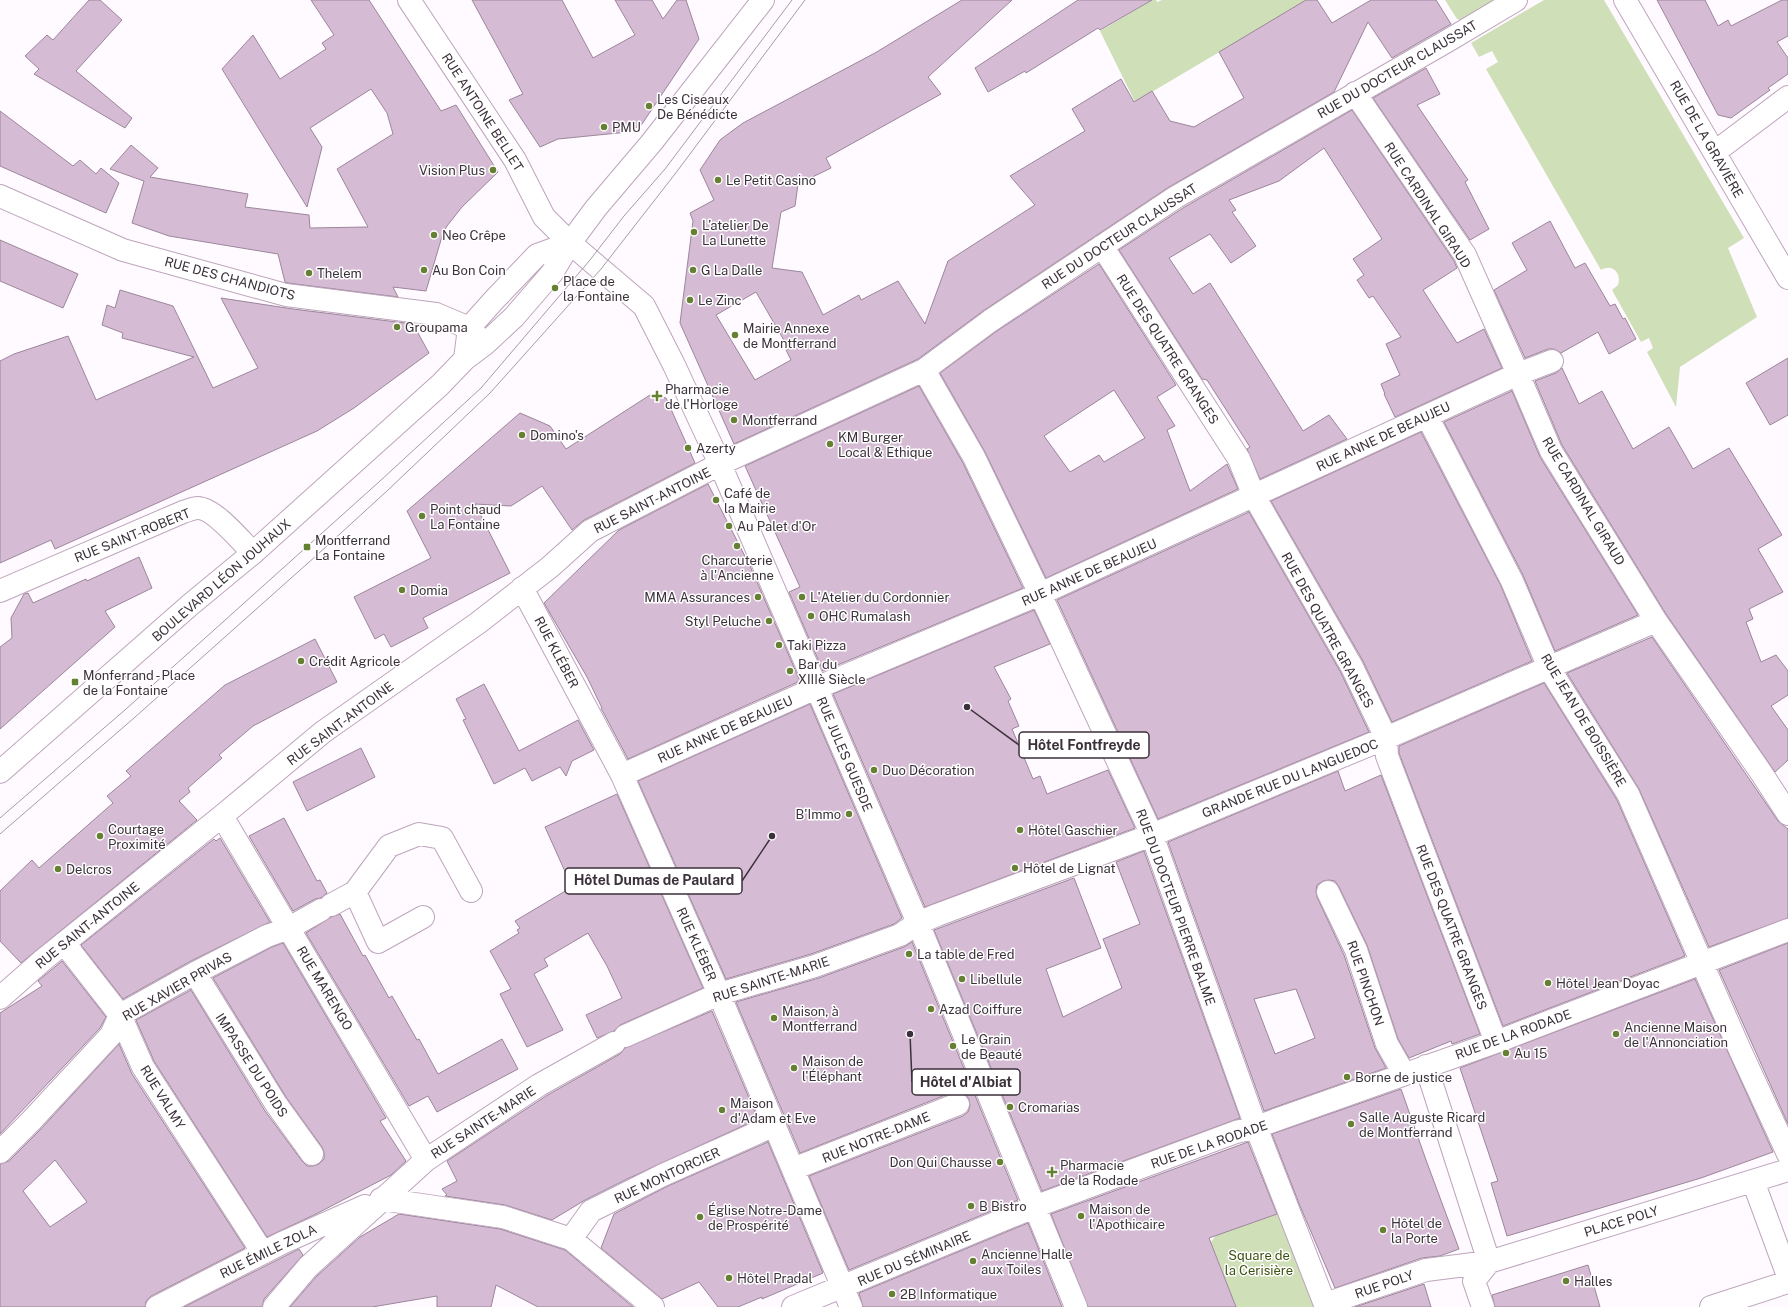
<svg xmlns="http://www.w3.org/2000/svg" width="1788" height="1307" viewBox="0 0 1788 1307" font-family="'Public Sans',sans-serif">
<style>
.green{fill:#cfdfb8}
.building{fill:#d5bcd4;stroke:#9c859b;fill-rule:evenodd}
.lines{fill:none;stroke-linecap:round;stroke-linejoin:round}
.minor-casing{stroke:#bda5bc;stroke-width:24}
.secondary-casing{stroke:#bda5bc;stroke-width:24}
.minor{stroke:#fff;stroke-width:22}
.secondary{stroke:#fff;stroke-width:22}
.tram{stroke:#a49da4;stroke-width:1}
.poi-dot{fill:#658033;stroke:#fff;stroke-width:1.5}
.labels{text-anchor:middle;stroke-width:3;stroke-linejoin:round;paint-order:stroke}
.street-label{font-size:13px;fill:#3b313a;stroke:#fff}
.poi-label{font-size:13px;fill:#3b313a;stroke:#fff;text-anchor:start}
.park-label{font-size:13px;fill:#3e5212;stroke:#fff}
.leader{fill:none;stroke:#3b313a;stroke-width:1.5}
.callout-dot{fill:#3b313a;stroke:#fff;stroke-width:1.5}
.callout{fill:#fff;stroke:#3b313a;stroke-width:1.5}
.callout-label{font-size:14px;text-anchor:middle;font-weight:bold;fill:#3b313a}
</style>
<rect width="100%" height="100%" fill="#fffaff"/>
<path class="green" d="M1152,0H1156L1157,2L1162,0H1307L1135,102L1100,31Z
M1445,0H1497L1463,21L1457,19Z
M1544,0H1604L1744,238L1728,248L1757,317L1680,367L1676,407L1647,352L1653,348L1649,338L1641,342L1612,290L1618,285C1622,273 1612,263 1601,270L1486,69L1498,62L1492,51L1479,57L1471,43Z
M1280,1213L1315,1307H1236L1211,1242L1216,1235Z"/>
<path class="building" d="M89,0H100L122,20L76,71L132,118L125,128L34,74L39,69L25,56L47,35L53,40Z
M311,0H369L441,111L456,105L498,172L462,207L447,226L443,233L426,291L393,287L398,297L288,283L285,282L278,254L169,236L132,223L144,181L110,169L131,145L158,168L150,177L248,194L245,207L309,215L310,228L368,227L337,169L393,134L387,113L371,89L310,128L322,147L307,207L222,69L253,35L280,79L326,49L322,43L334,35Z
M472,0H562L593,58L635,35L615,0H652L663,19L677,0H686L699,39L642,124L628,132L558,139L540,147L509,100L523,94Z
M962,0H1012L928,77L941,94L826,158L831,168L798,184L795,206L781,212L772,268L802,272L823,315L859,295L861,300L898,281L925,324L948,261L1035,205L1010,176L1085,131L1072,109L1121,79L1134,102L1152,91L1170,121L1194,127L1244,98L1219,52L1306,0H1317L1332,23L1371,0H1436L1451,24L1392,58L1368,22L1334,92L1169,187L983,311L918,359L734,444L680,323L693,221L690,213L714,200L700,170L720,140L743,123L875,53ZM756,292L789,349L786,350L791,360L755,380L716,315Z
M1078,0H1152L1100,30L1098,28L1026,73L1025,71L988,92L975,68Z
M1657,0H1705L1718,26L1728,20L1731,26L1782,0H1788V36L1777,42L1788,58V74L1768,88L1770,90L1731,118L1718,115Z
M1426,68L1440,94L1417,105L1468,180L1465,182L1489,229L1470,240L1373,98Z
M1352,110L1454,261L1457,268L1423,290L1457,343L1484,329L1502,368L1395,417L1384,394H1385L1381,384L1400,375L1386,344L1401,337L1373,296L1369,298L1357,280L1364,275L1353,259L1382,239L1324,148L1279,181L1229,200L1236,210L1232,212L1256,246L1231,263L1210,234L1169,258L1193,294L1210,283L1303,431L1329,415L1347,439L1260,479L1247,449L1250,447L1207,380L1202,379L1119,250L1183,208Z
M0,111L73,166L80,160L96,174L101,168L119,183L106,213L0,166Z
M1550,221L1575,268L1585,263L1610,306L1615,304L1623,319L1625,318L1636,339L1609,354L1598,332L1561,353L1554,349H1548L1525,358L1494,290L1527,270L1512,243Z
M0,240L78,274L63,308L0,281Z
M1099,264L1176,385L1157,397L1175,426L1167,430L1190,491L1227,464L1238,489L1046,578L985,452L940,373L997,331ZM1114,390L1145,438L1104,462L1099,455L1070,472L1044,436Z
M120,290L173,306L213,388L258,368L221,298L293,309L413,324L429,353L354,408L317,431L55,549L51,540L0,563V361L14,354L68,336L96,400L194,357L122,338L123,333L102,325L107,305L115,308Z
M1788,358V415L1770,425L1746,383Z
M1562,368L1579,404L1602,391L1633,449L1669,427L1693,469L1729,448L1782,535L1758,549L1783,592L1749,609L1753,619L1746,622L1761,662L1776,655L1788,671V695L1771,706L1788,730V760L1775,772L1666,614L1562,445L1535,381L1556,373Z
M919,386L963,463L1023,588L823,671L789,592L800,587L745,466Z
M1512,391L1540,457L1638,615L1555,651L1523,575L1444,422Z
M650,395L666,398L695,463L584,520L572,530L542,486L511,506L475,504L510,573L423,618L428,628L395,645L391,647L384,634L375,639L354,597L431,558L407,511L520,413L550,426L566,449Z
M1421,432L1501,586L1532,661L1392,722L1363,661L1271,501Z
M708,484L750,566L800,681L628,759L601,708H602L587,677L544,603L619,530Z
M1249,512L1341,673L1369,732L1158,819L1057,600Z
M139,557L152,588L105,611L115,627L0,729V647L12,638L11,618L24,594L28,593L33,603L86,579L87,581Z
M1034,610L1050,644L994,667L1011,699L1008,701L1019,726L1012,729L1033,779L1040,776L1047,794L1108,770L1135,828L925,907L833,694Z
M1652,637L1778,821L1788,829V918L1709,947L1639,789L1567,673Z
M315,639L337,682L253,726L219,755L222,758L188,788L190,792L179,801L197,820L21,963L0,941V891L32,860L39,868L113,803L107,796L131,776L126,771L225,685Z
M1544,683L1617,800L1685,956L1503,1026L1399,753V746Z
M484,684L519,751L578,720L594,750L572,761L566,776L560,767L532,781L525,768L494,784L463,720L466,719L456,699Z
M810,704L902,918L894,924L811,954L726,979L638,781Z
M361,748L375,777L307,811L293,782Z
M1338,771L1345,791L1381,775L1480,1034L1452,1044L1451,1041L1409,1058L1398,1039L1367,945L1339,887L1335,881L1329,880L1323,881L1317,885L1316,891L1317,897L1344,955L1375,1048L1386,1068L1264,1111L1168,842ZM1296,989L1315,1038L1275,1054L1254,999Z
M617,794L703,988L620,1025L614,1031L597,1038L586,1015L622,998L607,966L588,933L544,959L548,966L534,974L563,1030L527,1047L500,994L511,989L490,951L519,933L517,930L520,928L515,921L572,887L545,827Z
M284,818L317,881L320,880L327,893L321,898L315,899L293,911L249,836Z
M220,838L270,922L189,962L123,999L81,945L214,839L216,841Z
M1144,851L1240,1118L1042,1191L934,930L1074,878L1101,948L1046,969L1063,1017L1122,988L1103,939L1140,924L1116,862Z
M340,914L363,956L365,955L389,998L392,996L417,1040L419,1039L438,1074L502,1039L518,1069L437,1112L428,1096L409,1106L306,933L331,917Z
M912,942L1018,1200L849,1270L809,1176L963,1116L968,1112L970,1106L969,1099L965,1094L960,1092H953L800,1153L736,1002L819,978L904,947Z
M283,943L386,1118L380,1121L406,1161L391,1175L316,1214L267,1237L154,1061L136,1020L191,990L265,1111L302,1161L307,1166H313L319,1164L324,1159V1152L322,1147L286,1097L213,978L272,947Z
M1788,943V1124L1719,970Z
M62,961L106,1017L100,1028L0,1134V1013L42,986L38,981Z
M1695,979L1773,1152L1701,1178L1507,1236L1491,1183L1498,1181L1460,1068Z
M712,1011L758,1119L627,1179L585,1200L552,1220L505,1205L445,1196L447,1195L442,1189L457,1181L447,1161L546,1096L620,1054L625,1048Z
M119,1044L132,1074L245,1248L151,1296L146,1301L145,1307H0V1164L9,1161L40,1130ZM55,1160L87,1202L50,1227L23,1191Z
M1401,1089L1426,1160L1459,1249L1440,1256L1422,1258L1335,1288L1300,1206L1272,1134Z
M768,1142L823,1273L762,1299V1297L738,1307H718L699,1282L662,1299L601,1248L614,1214L668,1186Z
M1248,1142L1277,1214L1209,1238L1236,1307H1088L1051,1214Z
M399,1214L500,1229L565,1250L633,1307H538L496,1285L491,1307H437V1296L372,1307H290L317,1276L360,1237Z
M1028,1223L1062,1307H863L859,1293Z
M299,1249L303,1255L264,1299L262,1307H184Z
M1588,1265L1600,1307H1495L1492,1295Z
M1424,1284L1431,1307H1355Z"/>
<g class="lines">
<g class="minor-casing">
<path id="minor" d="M409,0L515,160L544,217L570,243L644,306L674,365L720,464L918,923L1076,1307
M1625,0L1788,278
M1355,93L1465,255L1518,374L1551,451L1656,621L1760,771L1788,814
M1715,152L1788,97
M0,196L123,250L286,295L436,314L469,328L483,342
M1102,246L1239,459L1254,496L1352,667L1386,738L1387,756L1496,1042
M924,370L974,457L1040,594L1152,835L1256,1127L1326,1307
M1427,416L1512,581L1549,668L1628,794L1740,1050L1788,1154
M522,588L622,775L719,994L851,1307
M0,591L183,512C187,511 193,508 198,508C214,508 242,542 253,553
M622,775L816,688L1040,594L1518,374L1552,361
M222,816L426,1160
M355,892L378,942L423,917
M1328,892L1356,950L1387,1044L1404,1074
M331,905L355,892L389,846L419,834L442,838L471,891
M64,943L120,1015L143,1067L263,1253
M195,973L276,1104L312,1154
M0,998L43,960L222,816L323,732L478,623L550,567L590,531L720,464L924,370L990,321L1176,197L1449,40L1516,0
M625,1036L719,994L815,966L900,935L918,923L937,915L1152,835L1386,738L1656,621
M1426,1066L1489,1262L1474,1281L1483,1307
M0,1152L31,1121L111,1035L120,1015L195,973L267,936L289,928L321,910
M793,1169L958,1104
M1753,1181L1788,1276
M381,1199L503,1217L571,1239L653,1307
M571,1239L591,1211L663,1175L775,1125
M1325,1304L1426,1270L1489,1262L1788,1170
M157,1307L282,1243L365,1206
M274,1307L308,1267L426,1160L539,1085L614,1043
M793,1307L1034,1207L1236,1132L1256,1127L1496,1042L1788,930
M1711,1307L1788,1282"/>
</g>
<g class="secondary-casing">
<path id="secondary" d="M465,359L469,328L495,299L537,255L570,243
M0,772L190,605L253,553L440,385L465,359L485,344L514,317L552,273L570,243L596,208L652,142L763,0"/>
</g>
<use href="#minor" class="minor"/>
<use href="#secondary" class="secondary"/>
<path class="tram" d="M0,818L126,709L380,481L481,388L590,260L624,216L665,169L792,0
M0,834L134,718L317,555L388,490L490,393L601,269L675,174L805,0"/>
</g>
<g class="poi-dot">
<circle cx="649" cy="106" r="4"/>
<circle cx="604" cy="127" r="4"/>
<circle cx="493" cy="170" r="4"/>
<circle cx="718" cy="180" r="4"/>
<circle cx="694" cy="232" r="4"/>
<circle cx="434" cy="235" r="4"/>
<circle cx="424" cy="270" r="4"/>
<circle cx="693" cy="270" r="4"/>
<circle cx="309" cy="273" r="4"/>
<circle cx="555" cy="288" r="4"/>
<circle cx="690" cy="300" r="4"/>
<circle cx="397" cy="327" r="4"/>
<circle cx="735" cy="335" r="4"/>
<path d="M655 390h4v4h4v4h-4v4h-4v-4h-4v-4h4z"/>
<circle cx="734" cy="420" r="4"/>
<circle cx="522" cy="435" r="4"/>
<circle cx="830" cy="444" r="4"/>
<circle cx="688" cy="448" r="4"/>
<circle cx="716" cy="500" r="4"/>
<circle cx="422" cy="516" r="4"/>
<circle cx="729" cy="526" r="4"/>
<circle cx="737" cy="546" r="4"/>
<rect x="303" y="543" width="8" height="8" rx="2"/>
<circle cx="402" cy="590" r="4"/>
<circle cx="758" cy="597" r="4"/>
<circle cx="802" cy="597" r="4"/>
<circle cx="811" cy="616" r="4"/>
<circle cx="769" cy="621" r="4"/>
<circle cx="779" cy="645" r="4"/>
<circle cx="301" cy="661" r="4"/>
<circle cx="790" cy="671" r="4"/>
<rect x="71" y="678" width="8" height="8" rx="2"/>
<circle cx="874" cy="770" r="4"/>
<circle cx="849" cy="814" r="4"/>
<circle cx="1020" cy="830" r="4"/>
<circle cx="100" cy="836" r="4"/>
<circle cx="1015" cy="868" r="4"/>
<circle cx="58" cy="869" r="4"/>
<circle cx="909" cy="954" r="4"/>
<circle cx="962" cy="979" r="4"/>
<circle cx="1548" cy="983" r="4"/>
<circle cx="931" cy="1009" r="4"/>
<circle cx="774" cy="1018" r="4"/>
<circle cx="1616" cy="1034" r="4"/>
<circle cx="953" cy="1046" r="4"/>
<circle cx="1506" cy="1053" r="4"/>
<circle cx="794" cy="1068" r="4"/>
<circle cx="1347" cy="1077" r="4"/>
<circle cx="1010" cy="1107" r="4"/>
<circle cx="722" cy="1110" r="4"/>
<circle cx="1351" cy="1124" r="4"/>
<circle cx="1000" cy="1162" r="4"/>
<path d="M1050 1166h4v4h4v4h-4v4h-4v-4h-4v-4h4z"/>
<circle cx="971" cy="1206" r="4"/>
<circle cx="1081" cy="1216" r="4"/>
<circle cx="700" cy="1217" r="4"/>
<circle cx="1383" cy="1230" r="4"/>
<circle cx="973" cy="1261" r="4"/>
<circle cx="729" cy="1278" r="4"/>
<circle cx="1566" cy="1281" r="4"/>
<circle cx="892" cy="1294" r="4"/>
</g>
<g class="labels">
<g class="street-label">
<text transform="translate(1397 69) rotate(-30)" y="5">RUE DU DOCTEUR CLAUSSAT</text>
<text transform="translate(483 112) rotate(57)" y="5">RUE ANTOINE BELLET</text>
<text transform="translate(1707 139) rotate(60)" y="5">RUE DE LA GRAVIÈRE</text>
<text transform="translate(1428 205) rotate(57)" y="5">RUE CARDINAL GIRAUD</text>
<text transform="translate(1119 236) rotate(-33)" y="5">RUE DU DOCTEUR CLAUSSAT</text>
<text transform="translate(230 278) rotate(15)" y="5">RUE DES CHANDIOTS</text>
<text transform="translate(1168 349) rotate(57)" y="5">RUE DES QUATRE GRANGES</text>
<text transform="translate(1383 436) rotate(-25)" y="5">RUE ANNE DE BEAUJEU</text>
<text transform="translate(652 500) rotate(-27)" y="5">RUE SAINT-ANTOINE</text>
<text transform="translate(1584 501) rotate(59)" y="5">RUE CARDINAL GIRAUD</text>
<text transform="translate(132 535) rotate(-22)" y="5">RUE SAINT-ROBERT</text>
<text transform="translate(1089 572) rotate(-24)" y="5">RUE ANNE DE BEAUJEU</text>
<text transform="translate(221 580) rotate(-41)" y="5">BOULEVARD LÉON JOUHAUX</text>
<text transform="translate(1328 630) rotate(61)" y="5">RUE DES QUATRE GRANGES</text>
<text transform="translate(557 652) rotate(62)" y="5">RUE KLÉBER</text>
<text transform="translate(1584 720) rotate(59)" y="5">RUE JEAN DE BOISSIÈRE</text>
<text transform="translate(340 723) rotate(-37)" y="5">RUE SAINT-ANTOINE</text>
<text transform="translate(725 729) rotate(-24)" y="5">RUE ANNE DE BEAUJEU</text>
<text transform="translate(845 754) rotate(67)" y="5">RUE JULES GUESDE</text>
<text transform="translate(1290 778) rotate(-22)" y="5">GRANDE RUE DU LANGUEDOC</text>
<text transform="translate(1176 907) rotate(70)" y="5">RUE DU DOCTEUR PIERRE BALME</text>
<text transform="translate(87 925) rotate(-39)" y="5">RUE SAINT-ANTOINE</text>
<text transform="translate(1452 927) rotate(69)" y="5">RUE DES QUATRE GRANGES</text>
<text transform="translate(697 944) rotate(66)" y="5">RUE KLÉBER</text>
<text transform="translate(771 979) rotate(-18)" y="5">RUE SAINTE-MARIE</text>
<text transform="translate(1366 983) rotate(71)" y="5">RUE PINCHON</text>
<text transform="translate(177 986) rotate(-30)" y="5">RUE XAVIER PRIVAS</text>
<text transform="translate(325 988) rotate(59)" y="5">RUE MARENGO</text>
<text transform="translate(1513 1034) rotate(-20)" y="5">RUE DE LA RODADE</text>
<text transform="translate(252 1065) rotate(57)" y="5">IMPASSE DU POIDS</text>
<text transform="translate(163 1097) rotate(58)" y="5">RUE VALMY</text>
<text transform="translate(483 1122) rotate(-33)" y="5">RUE SAINTE-MARIE</text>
<text transform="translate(876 1137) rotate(-22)" y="5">RUE NOTRE-DAME</text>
<text transform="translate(1209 1144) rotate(-19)" y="5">RUE DE LA RODADE</text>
<text transform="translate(667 1175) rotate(-25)" y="5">RUE MONTORCIER</text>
<text transform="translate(1621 1221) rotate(-17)" y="5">PLACE POLY</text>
<text transform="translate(268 1251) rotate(-26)" y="5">RUE ÉMILE ZOLA</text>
<text transform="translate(914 1258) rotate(-23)" y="5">RUE DU SÉMINAIRE</text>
<text transform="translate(1384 1284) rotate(-19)" y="5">RUE POLY</text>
</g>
<g class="poi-label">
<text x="657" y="104">Les Ciseaux<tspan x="657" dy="15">De Bénédicte</tspan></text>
<text x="612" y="132">PMU</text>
<text x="485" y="175" text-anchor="end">Vision Plus</text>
<text x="726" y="185">Le Petit Casino</text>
<text x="702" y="230">L’atelier De<tspan x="702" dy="15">La Lunette</tspan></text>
<text x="442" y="240">Neo Crêpe</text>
<text x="432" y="275">Au Bon Coin</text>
<text x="701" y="275">G La Dalle</text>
<text x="317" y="278">Thelem</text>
<text x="563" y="286">Place de<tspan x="563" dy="15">la Fontaine</tspan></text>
<text x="698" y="305">Le Zinc</text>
<text x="405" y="332">Groupama</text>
<text x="743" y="333">Mairie Annexe<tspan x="743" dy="15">de Montferrand</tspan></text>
<text x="665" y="394">Pharmacie<tspan x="665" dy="15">de l'Horloge</tspan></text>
<text x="742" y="425">Montferrand</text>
<text x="530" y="440">Domino's</text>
<text x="838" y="442">KM Burger<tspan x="838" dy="15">Local &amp; Ethique</tspan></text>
<text x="696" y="453">Azerty</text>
<text x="724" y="498">Café de<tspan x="724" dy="15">la Mairie</tspan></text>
<text x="430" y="514">Point chaud<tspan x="430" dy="15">La Fontaine</tspan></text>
<text x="737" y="531">Au Palet d'Or</text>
<text x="315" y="545">Montferrand<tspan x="315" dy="15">La Fontaine</tspan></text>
<text x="737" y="565" text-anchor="middle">Charcuterie<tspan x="737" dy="15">à l'Ancienne</tspan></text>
<text x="410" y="595">Domia</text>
<text x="750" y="602" text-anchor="end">MMA Assurances</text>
<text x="810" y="602">L'Atelier du Cordonnier</text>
<text x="819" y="621">OHC Rumalash</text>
<text x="761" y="626" text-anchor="end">Styl Peluche</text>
<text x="787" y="650">Taki Pizza</text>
<text x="309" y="666">Crédit Agricole</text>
<text x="798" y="669">Bar du<tspan x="798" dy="15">XIIIè Siècle</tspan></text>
<text x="83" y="680">Monferrand - Place<tspan x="83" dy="15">de la Fontaine</tspan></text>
<text x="882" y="775">Duo Décoration</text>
<text x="841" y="819" text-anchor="end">B'Immo</text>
<text x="108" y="834">Courtage<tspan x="108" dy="15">Proximité</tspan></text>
<text x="1028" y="835">Hôtel Gaschier</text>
<text x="1023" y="873">Hôtel de Lignat</text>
<text x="66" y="874">Delcros</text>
<text x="917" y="959">La table de Fred</text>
<text x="970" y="984">Libellule</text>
<text x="1556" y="988">Hôtel Jean Doyac</text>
<text x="939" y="1014">Azad Coiffure</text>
<text x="782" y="1016">Maison, à<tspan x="782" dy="15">Montferrand</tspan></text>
<text x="1624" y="1032">Ancienne Maison<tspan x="1624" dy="15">de l'Annonciation</tspan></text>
<text x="961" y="1044">Le Grain<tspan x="961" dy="15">de Beauté</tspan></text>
<text x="1514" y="1058">Au 15</text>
<text x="802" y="1066">Maison de<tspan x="802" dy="15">l'Éléphant</tspan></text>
<text x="1355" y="1082">Borne de justice</text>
<text x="730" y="1108">Maison<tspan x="730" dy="15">d'Adam et Eve</tspan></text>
<text x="1018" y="1112">Cromarias</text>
<text x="1359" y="1122">Salle Auguste Ricard<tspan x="1359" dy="15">de Montferrand</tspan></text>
<text x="992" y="1167" text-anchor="end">Don Qui Chausse</text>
<text x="1060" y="1170">Pharmacie<tspan x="1060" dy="15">de la Rodade</tspan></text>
<text x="979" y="1211">B Bistro</text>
<text x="1089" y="1214">Maison de<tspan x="1089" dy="15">l'Apothicaire</tspan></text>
<text x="708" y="1215">Église Notre-Dame<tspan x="708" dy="15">de Prospérité</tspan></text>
<text x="1391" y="1228">Hôtel de<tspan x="1391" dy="15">la Porte</tspan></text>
<text x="981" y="1259">Ancienne Halle<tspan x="981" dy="15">aux Toiles</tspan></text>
<text x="737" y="1283">Hôtel Pradal</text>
<text x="1574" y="1286">Halles</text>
<text x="900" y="1299">2B Informatique</text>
</g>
<g class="park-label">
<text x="1259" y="1260">Square de<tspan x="1259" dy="15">la Cerisière</tspan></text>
</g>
</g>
<path class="leader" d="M967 707L1019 745M772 836L742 881M910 1034L912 1082"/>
<g class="callout-dot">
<circle cx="967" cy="707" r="4"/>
<circle cx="772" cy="836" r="4"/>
<circle cx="910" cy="1034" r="4"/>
</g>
<g class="callout">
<rect x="1019" y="732" width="130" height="26" rx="4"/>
<rect x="565" y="868" width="177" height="26" rx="4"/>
<rect x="912" y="1069" width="108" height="26" rx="4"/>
</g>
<g class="callout-label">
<text x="1084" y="750">Hôtel Fontfreyde</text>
<text x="654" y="885">Hôtel Dumas de Paulard</text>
<text x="966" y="1087">Hôtel d'Albiat</text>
</g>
</svg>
